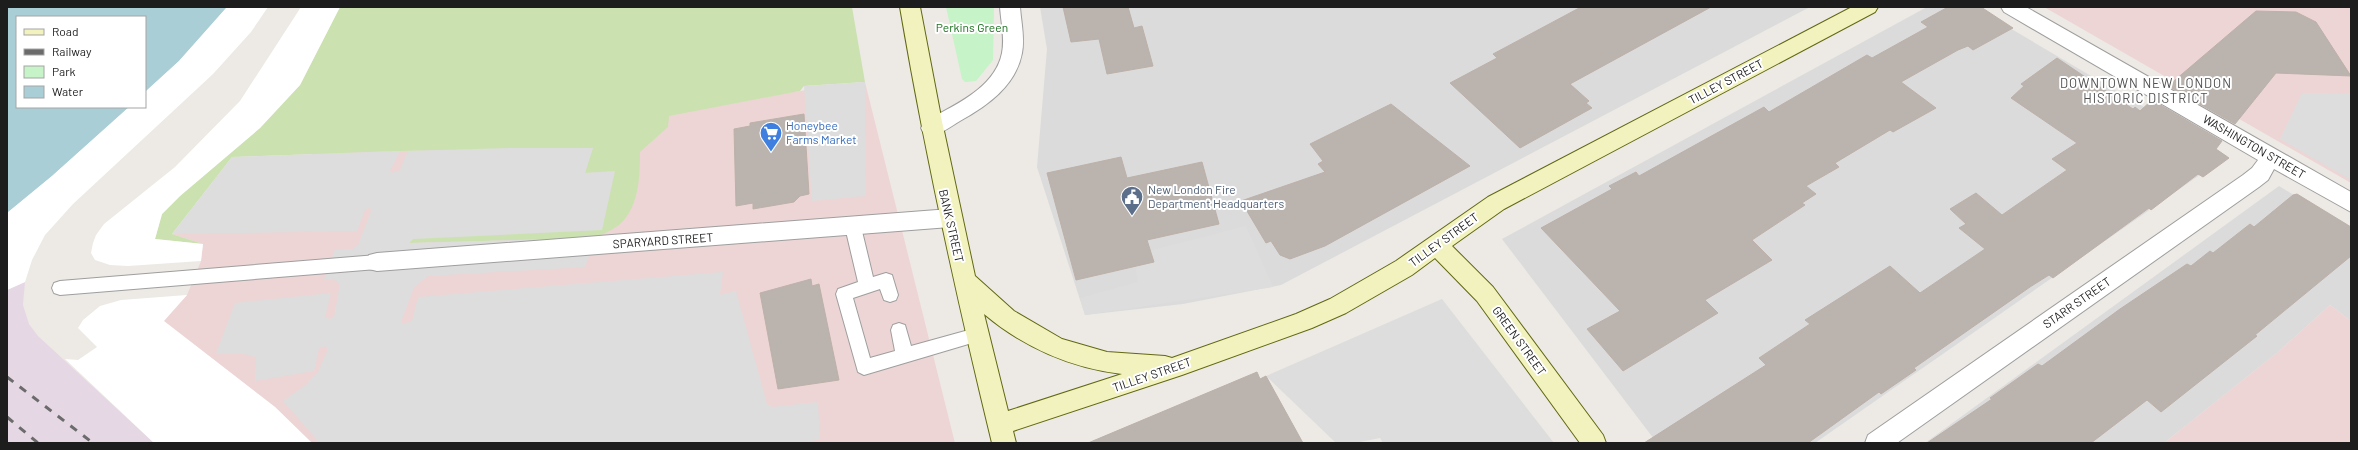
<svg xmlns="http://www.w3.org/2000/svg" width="2358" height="450" viewBox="0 0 2358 450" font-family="Barlow,sans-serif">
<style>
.residential{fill:#dbdbdb}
.commercial{fill:#edd5d5}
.industrial{fill:#e6d7e4}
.grass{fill:#cbe2b0}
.park{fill:#c6f3c8}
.parking{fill:#ddd}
.water{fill:#aaced6}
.pier{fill:#fff}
.building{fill:#bab3ae;stroke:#bdb1a9}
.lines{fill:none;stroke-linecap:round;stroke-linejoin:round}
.service-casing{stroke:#9e9e9e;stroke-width:2}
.minor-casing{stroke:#9e9e9e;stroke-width:2}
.secondary-casing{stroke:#626811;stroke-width:2}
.service{fill:#fff;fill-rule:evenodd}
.minor{fill:#fff;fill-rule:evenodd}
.secondary{fill:#f2f2be;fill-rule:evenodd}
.rail{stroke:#6b6b6b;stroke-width:3;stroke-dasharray:8 8;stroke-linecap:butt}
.labels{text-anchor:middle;stroke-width:4;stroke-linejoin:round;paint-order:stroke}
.park-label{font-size:12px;fill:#17701b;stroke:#fff}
.street-label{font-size:12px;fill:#1d1d1d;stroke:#fff}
.shop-label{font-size:12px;fill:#366cbe;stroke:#fff;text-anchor:start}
.service-label{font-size:12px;fill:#4e5e75;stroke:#fff;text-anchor:start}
.neighbourhood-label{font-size:13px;letter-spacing:1px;fill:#505050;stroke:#fff}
</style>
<rect width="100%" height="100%" fill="#edeae5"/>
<path class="residential" d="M1040,7H1810L1281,285L1183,304L1085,315L1037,167L1047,49Z
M1927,7H1974L2227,156L1815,443H1657L1502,239Z
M2279,186L2351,229V321L2330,305L2278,352L2164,443H1925Z"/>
<path class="commercial" d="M2044,7H2351V183Z
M865,82L955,443H312L275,407L163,321L187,295L201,261L203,244L172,234L315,153L509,148L661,110Z
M2330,305L2351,321V443H2164L2278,352Z"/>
<path class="industrial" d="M25,282L23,305L29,324L38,336L154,443H7V290Z"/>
<path class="grass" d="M340,7H852L865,82L804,86L800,91L669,116L668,127L640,152C640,176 639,206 621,223C614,230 604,233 596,238L409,243L413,239L615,172L585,173L592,148L400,151L232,157L172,234L203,244L155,239L162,214L180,196L260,128L300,85Z"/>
<path class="park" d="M946,7H994L993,60L976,81L965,82L962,79Z"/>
<path class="parking" d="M865,82L866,196L812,201L804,86Z
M2302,93L2351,94V180L2280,139Z
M509,148H593L585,173L615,171L602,230L413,239L409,243L596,238L585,267L428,276L414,287L401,322L403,324L412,321L418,297L723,272L720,295L736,291L767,404L772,407L818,402L820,439L803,443H320L283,401L307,384L318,372L328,349L326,346L319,348L314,371L255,381L256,357L243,354H216L235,303L331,293L325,317L330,319L334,317L340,284L334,280L324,279L335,250L353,249L358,245L372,209L368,208L365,210L357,231L172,234L232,157L400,151L390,171L392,173L400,170L408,151Z
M1246,226L1273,287L1085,315L1080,298L1138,282L1133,255Z
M1442,299L1554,443H1383L1380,438L1355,443H1336L1266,376Z"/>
<path class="water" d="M7,7H227L179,61L145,92V17H17V107H129L52,176L7,213Z"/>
<path class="pier" d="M227,7H268L251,32L213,74L73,204L45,235L32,260L25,282L7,290V213L52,176L129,107H145V92L179,61Z
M301,7H340L300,85L260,128L180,196L162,214L155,239L203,244L201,261L128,266L110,265L95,260L91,253L93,243L96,235L104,224L175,167L240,101Z
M187,295L164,321L275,407L312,443H154L65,359L78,360L97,347L78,328L83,320L100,306L121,300Z"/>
<path class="building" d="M1063,7H1128L1134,28L1142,26L1153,66L1107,74L1099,39L1071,42Z
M1581,7H1711L1570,84L1589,101L1586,103L1592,108L1520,148L1450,83L1497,58L1493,54Z
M1948,7H1981L2013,28L1973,50L1968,46L1958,50L1901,82L1936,108L1893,132L1890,130L1835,163L1839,167L1806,186L1816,194L1802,203L1805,205L1752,240L1772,260L1705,300L1718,313L1623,371L1587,329L1620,311L1541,228L1612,189L1609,186L1636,172L1639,176L1764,107L1769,112L1867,55L1872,58L1928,27L1921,22Z
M2256,11L2296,12L2316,22L2351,76L2276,73L2235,124L2168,86Z
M2057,58L2133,109L2135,107L2140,111L2152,100L2222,141L2216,149L2229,158L2203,177L2198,174L2151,210L2149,208L2053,278L2049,275L2030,287L1914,368L1916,370L1881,394L1879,392L1808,443H1644L1766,365L1759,358L1810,324L1805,320L1890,266L1920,293L1985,249L1959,228L1966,224L1950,209L1976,193L2002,215L2067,170L2052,159L2077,143L2011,98L2024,86L2021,84Z
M1391,104L1470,166L1325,246L1290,259L1280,255L1271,241L1266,243L1241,201L1325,172L1318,164L1323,161L1310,144Z
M804,114L809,194L800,196L794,202L753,209V203L736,206L734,129L750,126V123Z
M1121,157L1127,178L1202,162L1219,224L1147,240L1154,262L1076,280L1047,173Z
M2297,194L2351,227V256L2255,335L2257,336L2161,412L2147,400L2091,443H1927L1992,399L1990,398L2038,364L2042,366L2120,309L2187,264L2191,266L2210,251L2213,253L2250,224L2254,227L2293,195Z
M811,279L812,286L819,284L839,380L778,389L760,293Z
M1257,372L1260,379L1266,376L1303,443H1088Z"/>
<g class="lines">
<g class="service-casing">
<path id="service" d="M853,221L859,222L861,227L873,277L886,273L892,275L898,295L896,300L890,302L884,300L880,289L853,298L870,358L895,351L891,330L893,325L899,323L905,325L911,346L976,328L982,330L984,335L982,340L864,375L858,372L836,294L838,289L858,282L845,227L847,222Z
M377,255L383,257L385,262L383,267L377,269L60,295L54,293L52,288L54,283L60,281Z"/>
</g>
<g class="minor-casing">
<path id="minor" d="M1000,7H1020C1021,22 1025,38 1022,53C1016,86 987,106 960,121C948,128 937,138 924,134L921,128L924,122C952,106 995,89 1002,53C1005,38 1001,22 1000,7Z
M2001,7H2026L2351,192V212L2274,169L2268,180L2259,187L1897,443H1865L1868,435L2243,175L2252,168L2258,160L2004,12Z
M950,209L958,212L961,218L958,224L950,227L377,271L369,269L366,262L369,255L377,253Z"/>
</g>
<g class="secondary-casing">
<path id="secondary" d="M900,7H920L941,117L975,276L1014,311L1062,339L1107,352L1165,356L1172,358L1296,314L1330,299L1396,261L1488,197L1852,7H1878L1875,12L1504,209L1452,246L1493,287L1603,435L1606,443H1580L1477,301L1435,258L1412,275L1346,313L1312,328L1182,375L1013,431L1016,443H992C957,299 925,154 900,7ZM984,314C1023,347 1071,368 1122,374L1008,411Z"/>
</g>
<use href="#service" class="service"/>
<use href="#minor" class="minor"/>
<use href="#secondary" class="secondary"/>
<path class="rail" d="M7,377L93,443
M7,417L38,443"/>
</g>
<defs>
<g id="supermarket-pin" transform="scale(1.15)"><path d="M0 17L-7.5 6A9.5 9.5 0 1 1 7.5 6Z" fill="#3f7fe0" stroke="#fff"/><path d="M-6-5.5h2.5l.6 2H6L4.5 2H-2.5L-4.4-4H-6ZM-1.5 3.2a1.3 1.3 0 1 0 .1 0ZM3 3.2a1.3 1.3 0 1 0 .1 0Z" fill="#fff"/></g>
<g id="civic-pin" transform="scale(1.15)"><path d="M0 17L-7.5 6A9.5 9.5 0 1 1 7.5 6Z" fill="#5c6f8a" stroke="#fff"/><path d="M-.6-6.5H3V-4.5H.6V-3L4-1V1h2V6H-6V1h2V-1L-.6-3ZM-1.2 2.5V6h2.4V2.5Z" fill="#fff"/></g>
</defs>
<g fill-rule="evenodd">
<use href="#supermarket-pin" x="771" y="133"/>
<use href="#civic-pin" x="1132" y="197"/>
</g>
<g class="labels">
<g class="park-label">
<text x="972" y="32">Perkins Green</text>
</g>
<g class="street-label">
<text transform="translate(1726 82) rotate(-28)" y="4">TILLEY STREET</text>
<text transform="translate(2254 147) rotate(30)" y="4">WASHINGTON STREET</text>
<text transform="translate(951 226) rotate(77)" y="4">BANK STREET</text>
<text transform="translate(1444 240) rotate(-36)" y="4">TILLEY STREET</text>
<text transform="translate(663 241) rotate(-4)" y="4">SPARYARD STREET</text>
<text transform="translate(2077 303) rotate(-35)" y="4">STARR STREET</text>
<text transform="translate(1519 341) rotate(54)" y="4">GREEN STREET</text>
<text transform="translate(1152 375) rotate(-19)" y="4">TILLEY STREET</text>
</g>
<g class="shop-label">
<text x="786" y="130">Honeybee<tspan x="786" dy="14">Farms Market</tspan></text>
</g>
<g class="service-label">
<text x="1148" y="194">New London Fire<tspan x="1148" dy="14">Department Headquarters</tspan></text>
</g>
<g class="neighbourhood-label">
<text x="2146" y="88">DOWNTOWN NEW LONDON<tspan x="2146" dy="15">HISTORIC DISTRICT</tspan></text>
</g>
</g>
<rect width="2358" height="450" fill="none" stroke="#1d1d1d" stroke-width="16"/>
<rect x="16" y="16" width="130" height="92" fill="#ffffff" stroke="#a5a5a5"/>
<rect x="24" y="29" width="20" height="6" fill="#f2f2be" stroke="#a5a5a5"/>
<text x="52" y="36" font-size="12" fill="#1d1d1d">Road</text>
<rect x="24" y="49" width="20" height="6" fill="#6b6b6b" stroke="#a5a5a5"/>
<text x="52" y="56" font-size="12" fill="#1d1d1d">Railway</text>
<rect x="24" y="66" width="20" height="12" fill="#c6f3c8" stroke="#a5a5a5"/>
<text x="52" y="76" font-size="12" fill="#1d1d1d">Park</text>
<rect x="24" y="86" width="20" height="12" fill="#aaced6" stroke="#a5a5a5"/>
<text x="52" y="96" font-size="12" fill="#1d1d1d">Water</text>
</svg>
